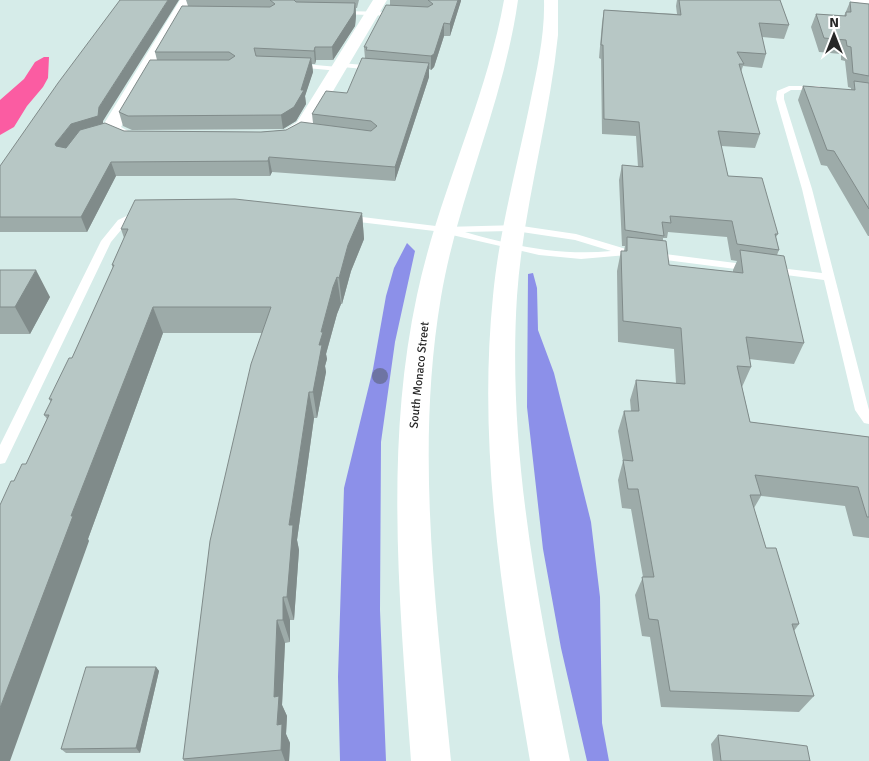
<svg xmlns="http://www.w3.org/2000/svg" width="869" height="761" viewBox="0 0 869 761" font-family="Signika,sans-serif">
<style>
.green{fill:#8c90e9}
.water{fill:#fb5ca2}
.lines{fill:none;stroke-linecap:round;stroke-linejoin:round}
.lane{fill:#fff;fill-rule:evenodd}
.street{fill:#fff;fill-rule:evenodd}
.secondary{fill:#fff;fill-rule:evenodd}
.tree{fill:#6e74a3}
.wall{fill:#9daba9;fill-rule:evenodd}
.shaded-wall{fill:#808b8a}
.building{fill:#b7c7c5;stroke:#808b8a}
.labels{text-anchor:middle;stroke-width:4;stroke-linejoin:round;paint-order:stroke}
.street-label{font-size:12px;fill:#272727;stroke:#fff}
</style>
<rect width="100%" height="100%" fill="#d6ece9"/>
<path class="green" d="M407,243L415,251L395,342L381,442L380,610L386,761H340L338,677L344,488L373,369L386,296L394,268Z
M533,273L537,288L538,330L554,373L591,522L600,597L602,723L609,761H587L561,648L543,549L527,407L528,274Z"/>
<path class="water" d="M44,57H49L48,78L43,87L27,106L14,127L0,135V100L24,79L35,62Z"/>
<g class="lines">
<path class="lane" d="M338,11L398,12L401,14L398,16L340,14L338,13Z
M293,63L338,67L337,65L341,63L375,66L379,68L375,70L342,67L343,69L339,71L296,67H293Z
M789,86H819L823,88L819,90H791L784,94V99L812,189L869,410V424L864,423L855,410L824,280L771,273L766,270L771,267L822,273L802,189L776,99L777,91Z
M139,210L143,211V215L126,224L111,242L7,459L5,463L0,464V445L101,241L118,220Z
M346,215L444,227L515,225L576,234L626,249L751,265L756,268L751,271L627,255L581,259L539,255L452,235L451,233L342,220L341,218ZM515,231L575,240L611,251C562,256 513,246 465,232Z"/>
<path class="street" d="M180,0H194L121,127L128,131L150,133L153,137L150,141C133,145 114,142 103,127L105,122Z
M373,0H387L310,130C297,138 284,146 268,142L266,138L268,134L283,131L297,122Z
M850,0H869V5L852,3Z"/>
<path class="secondary" d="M504,0H518C504,101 458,196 441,297C415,451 436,606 451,761H411C400,606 384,449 417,295C438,195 486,101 504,0Z
M544,0H558V35C549,123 523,208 517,296C507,453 539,608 570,761H530C504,608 477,452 493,296C499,231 517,167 530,103C537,69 545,35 544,0Z"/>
</g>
<circle class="tree" cx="380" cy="376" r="8"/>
<path class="wall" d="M186,0H359L357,8H356V16L355,26L333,60H316L315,64H312L313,72L305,96L306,104L296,121L283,129L132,130L123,126L119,112L157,60L155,52L188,6Z
M390,0H461L450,36H444L434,67L431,70L429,69V77L395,181L272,172L270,176H116L87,232H0V166L103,121V124L124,131L261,132L286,130L313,123L312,114L347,93L365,58L364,47L390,5Z
M677,0H780L789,25L784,39L762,37L766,54L762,68L743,66L741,72L760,134L755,148L721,146L728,176L778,234L776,237L779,250L777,255L804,343L794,364L749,359L751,367L742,387L750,422L869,437V538L853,536L845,506L761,496L754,508L766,548L799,624L794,631L814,696L799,712L661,707L650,637L642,636L635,595L643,577L631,509L622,508L618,480L623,461L618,431L624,411H631L630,400L636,380L676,383L674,349L618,342L617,271L621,251H624L625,246H622L619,180L622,165L638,167L636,136L602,134L601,59L599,58L602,23L604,10L677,14L676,6ZM668,232L727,237L731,260L737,261L733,270V272L669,265L663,241V238H667Z
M850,2L869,4V236H868L827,166L821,165L798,100L803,86L851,90V88L848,87L845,61L841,60V54L819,52L811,27L816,14L844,16Z
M362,213L364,239L351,271L342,304H341L337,314L326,354L327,359L325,366L326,372L317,418H314L297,540L299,550L294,620H290V642L285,643L282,705L287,716L286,734L290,743L289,761H184L183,759L262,333H163L88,539L89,541L14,481L26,464L47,419L44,415L51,402L49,399L72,358L113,268L112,265L124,238L121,229Z
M0,270L50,297L30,334H0Z
M156,667L159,671L140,753H66L61,749Z
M718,735L810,761H713L711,744Z"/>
<path class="shaded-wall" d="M168,0H179L103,121V130L61,158L55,144L71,124L99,107Z
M458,0H461V1L450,36V24Z
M355,3L356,16L355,26L333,60L332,47Z
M444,23V36L434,67L431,70V56Z
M315,47L316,60L315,64L314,51Z
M311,58L313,72L305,96L306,104L296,121L283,129L281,115L301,90Z
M429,63V77L395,181V167Z
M269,157L272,172L270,176L268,161Z
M111,162L116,176L87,232L81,217Z
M362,213L364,239L351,271L342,304L339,278L348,245Z
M36,270L50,297L30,334L15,307Z
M337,277L341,304L337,314L326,354L327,359L325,366L326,372L317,418L313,392L319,345L321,332L333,287Z
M153,307L163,333L88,539L89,541L10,761H0V708L71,516Z
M309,392L314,418L297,540L299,550L294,620L287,597L289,525Z
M283,597L290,620V642L283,620Z
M277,620L285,643L282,705L287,716L286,734L290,743L289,761H285L281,750L274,697Z
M156,667L159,671L140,753L136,748Z"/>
<path class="building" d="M120,0H168L99,107L98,116L71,124L55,144L56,146L66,148L80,130L105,123L124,131L261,132L286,130L301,122L371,131L377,126L371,121L312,114L326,91L347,93L362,58L429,63L395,167L269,157L268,161L111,162L81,217H0V166L58,83Z
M270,0H294L296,2L355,3L354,13L332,47H315L314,51L254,48L256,56L311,58L301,90H304L294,107L281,115L128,116L119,112L150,60H229L235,56L229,52H155L182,6L270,7L275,4Z
M428,0H458L450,24L444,23L434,54L431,56L366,50L367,47H364L386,5L428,7L433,4Z
M679,0H780L789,25L759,23L766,54L737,52L744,64H739L760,134L718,131L728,176L762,178L778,234H775L779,250L737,244L732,221L670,216L671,223L662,222L664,236L625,230L622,165L643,167L639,122L604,119L603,45H601L604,10L681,15Z
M850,2L869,4V76L853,73L851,47L847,46L846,40L824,38L816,14L846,16V12H851Z
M854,81L869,83V209L834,151L827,150L803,86L855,90Z
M235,199L362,213L348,245L339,278L337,277L333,287L321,332H323L319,345H322L313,392H309L289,525H293L287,597H283V620H277L274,697L279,696L277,725L282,724L281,750L183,759L210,541L251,364L271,307H153L71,516H73L0,708V505L11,481H14L22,464H26L49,415H44L52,399H49L69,358H72L114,265H112L128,229H121L135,200Z
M627,237L666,241L669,265L743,273L740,250L784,256L804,343L746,337L751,367L737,366L750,422L869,437V517H867L858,487L755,475L761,495H750L766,548H776L799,624H792L814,696L670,691L658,620L649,619L642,577H654L638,489H628L623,460L633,461L624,411H639L636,380L685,384L681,328L623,321L621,251H627Z
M0,270H36L15,307H0Z
M86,667H156L136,748L61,749Z
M718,735L807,746L810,761H721Z"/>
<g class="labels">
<g class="street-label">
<text transform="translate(419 375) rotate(-84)" y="4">South Monaco Street</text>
</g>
</g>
<g transform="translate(834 35)" stroke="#ffffff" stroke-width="4" paint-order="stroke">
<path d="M0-4L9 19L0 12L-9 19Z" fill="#272727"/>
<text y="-8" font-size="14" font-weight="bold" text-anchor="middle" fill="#272727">N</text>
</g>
</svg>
